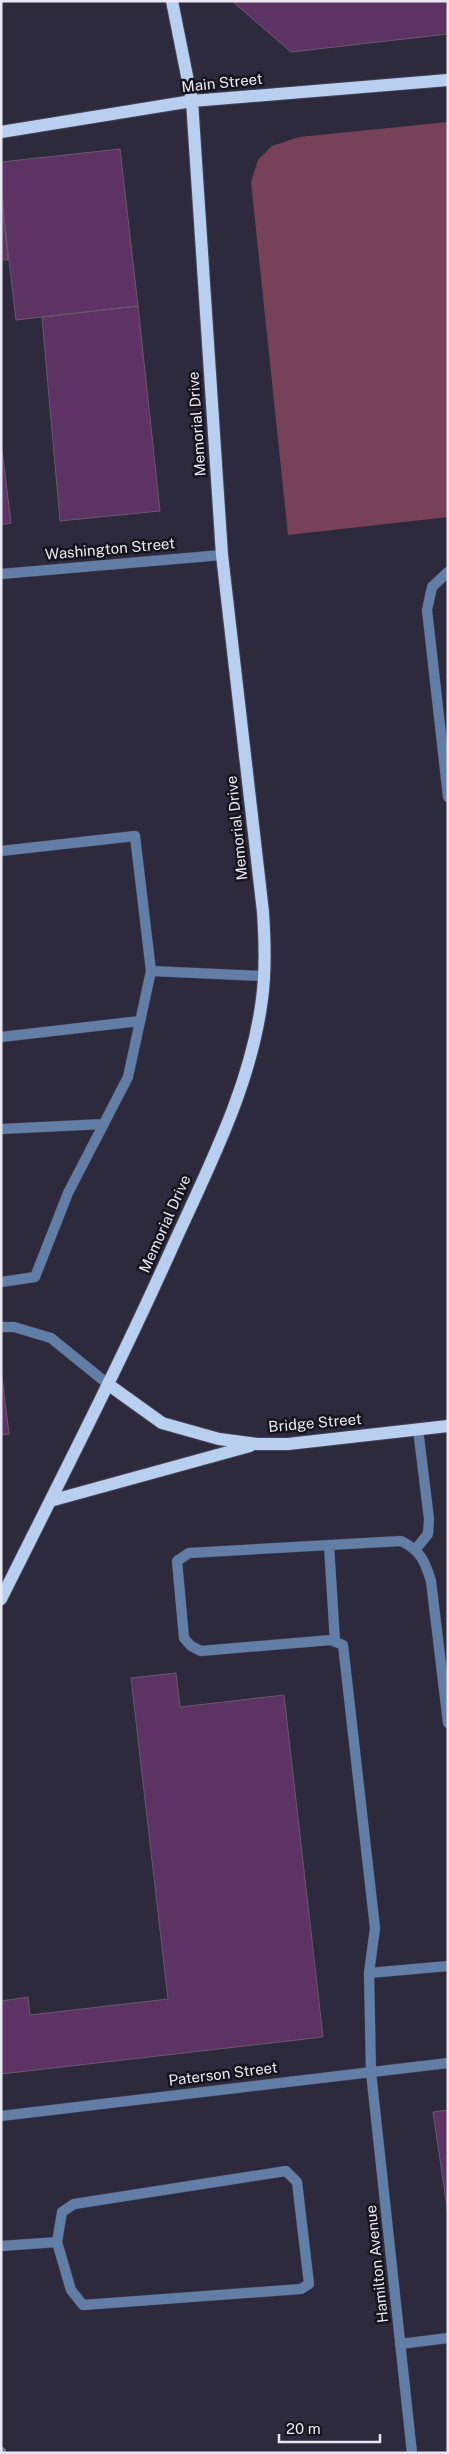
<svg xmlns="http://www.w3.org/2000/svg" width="449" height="2454" viewBox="0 0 449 2454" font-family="'Public Sans',sans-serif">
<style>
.green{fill:#774258}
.building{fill:#5d3364;stroke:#69596b}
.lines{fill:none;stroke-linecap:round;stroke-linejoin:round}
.service-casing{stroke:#474557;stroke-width:11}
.minor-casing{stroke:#474557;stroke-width:11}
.primary-casing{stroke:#474557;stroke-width:14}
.service{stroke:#637ea6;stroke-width:10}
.minor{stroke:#637ea6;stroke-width:10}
.primary{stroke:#b9cff0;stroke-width:12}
.labels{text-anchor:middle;stroke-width:5;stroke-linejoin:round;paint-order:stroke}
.street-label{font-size:15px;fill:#e9e8f4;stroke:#15141d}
</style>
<rect width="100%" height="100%" fill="#2d2a3d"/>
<path class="green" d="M448,122V517L288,535L251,182L258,160L272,146L299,137Z"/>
<path class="building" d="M232,1H448V34L291,52Z
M120,149L138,306L16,320L1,191V162Z
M1,191L8,260H1Z
M138,306L160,511L60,521L42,317Z
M1,442L11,523L1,525Z
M1,1369L9,1434L1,1435Z
M176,1673L180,1707L284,1695L323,2037L1,2074V2001L28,1997L30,2015L168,1999L131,1678Z
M448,2110V2214L433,2112Z"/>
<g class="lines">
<g class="service-casing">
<path id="service" d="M448,572L432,587L427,610L448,797
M1,851L135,836L151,971L128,1077L68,1193L35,1277L1,1282
M151,971L264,976
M1,1037L140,1021
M1,1129L104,1124
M1,1327H14L51,1338L109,1385
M329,1545L335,1642
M415,1550L428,1534L429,1519L418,1429
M369,1973L448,1966
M371,2072L369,1973L375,1928L343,1645L331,1640L201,1651L191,1646L184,1638L177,1561L189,1553L401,1541C420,1550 425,1561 431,1581L448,1723
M286,2171L297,2182L309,2284L301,2289L83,2305L71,2290L57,2242L62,2212L74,2204Z
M1,2246L57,2242
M400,2344L448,2338"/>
</g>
<g class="minor-casing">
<path id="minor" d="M1,574L222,555
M371,2072L412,2453
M1,2116L448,2063
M1,2452V2453"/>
</g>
<g class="primary-casing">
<path id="primary" d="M1,132L192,101L448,80
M109,1385L162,1423L219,1439L257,1444H288L448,1426
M50,1501L250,1446
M1,1599C59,1483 118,1368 171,1250C207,1170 251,1087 262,999C266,970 265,942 263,912L222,555L192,101L172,1"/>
</g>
<use href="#service" class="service"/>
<use href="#minor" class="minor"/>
<use href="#primary" class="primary"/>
</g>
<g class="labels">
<g class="street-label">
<text transform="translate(222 83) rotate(-6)" y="5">Main Street</text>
<text transform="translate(197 424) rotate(-94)" y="5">Memorial Drive</text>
<text transform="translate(110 549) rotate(-5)" y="5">Washington Street</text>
<text transform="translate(237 828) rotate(-96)" y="5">Memorial Drive</text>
<text transform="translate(165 1224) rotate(-66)" y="5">Memorial Drive</text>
<text transform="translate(315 1423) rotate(-5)" y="5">Bridge Street</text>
<text transform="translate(223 2074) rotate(-7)" y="5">Paterson Street</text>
<text transform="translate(377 2264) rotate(-96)" y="5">Hamilton Avenue</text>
</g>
</g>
<rect width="449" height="2454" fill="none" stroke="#e9e8f4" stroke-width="5"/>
<path d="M279 2434v8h101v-8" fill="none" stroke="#e9e8f4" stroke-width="2.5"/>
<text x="286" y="2434" font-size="15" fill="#e9e8f4" stroke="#15141d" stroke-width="4" paint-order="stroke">20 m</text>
</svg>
